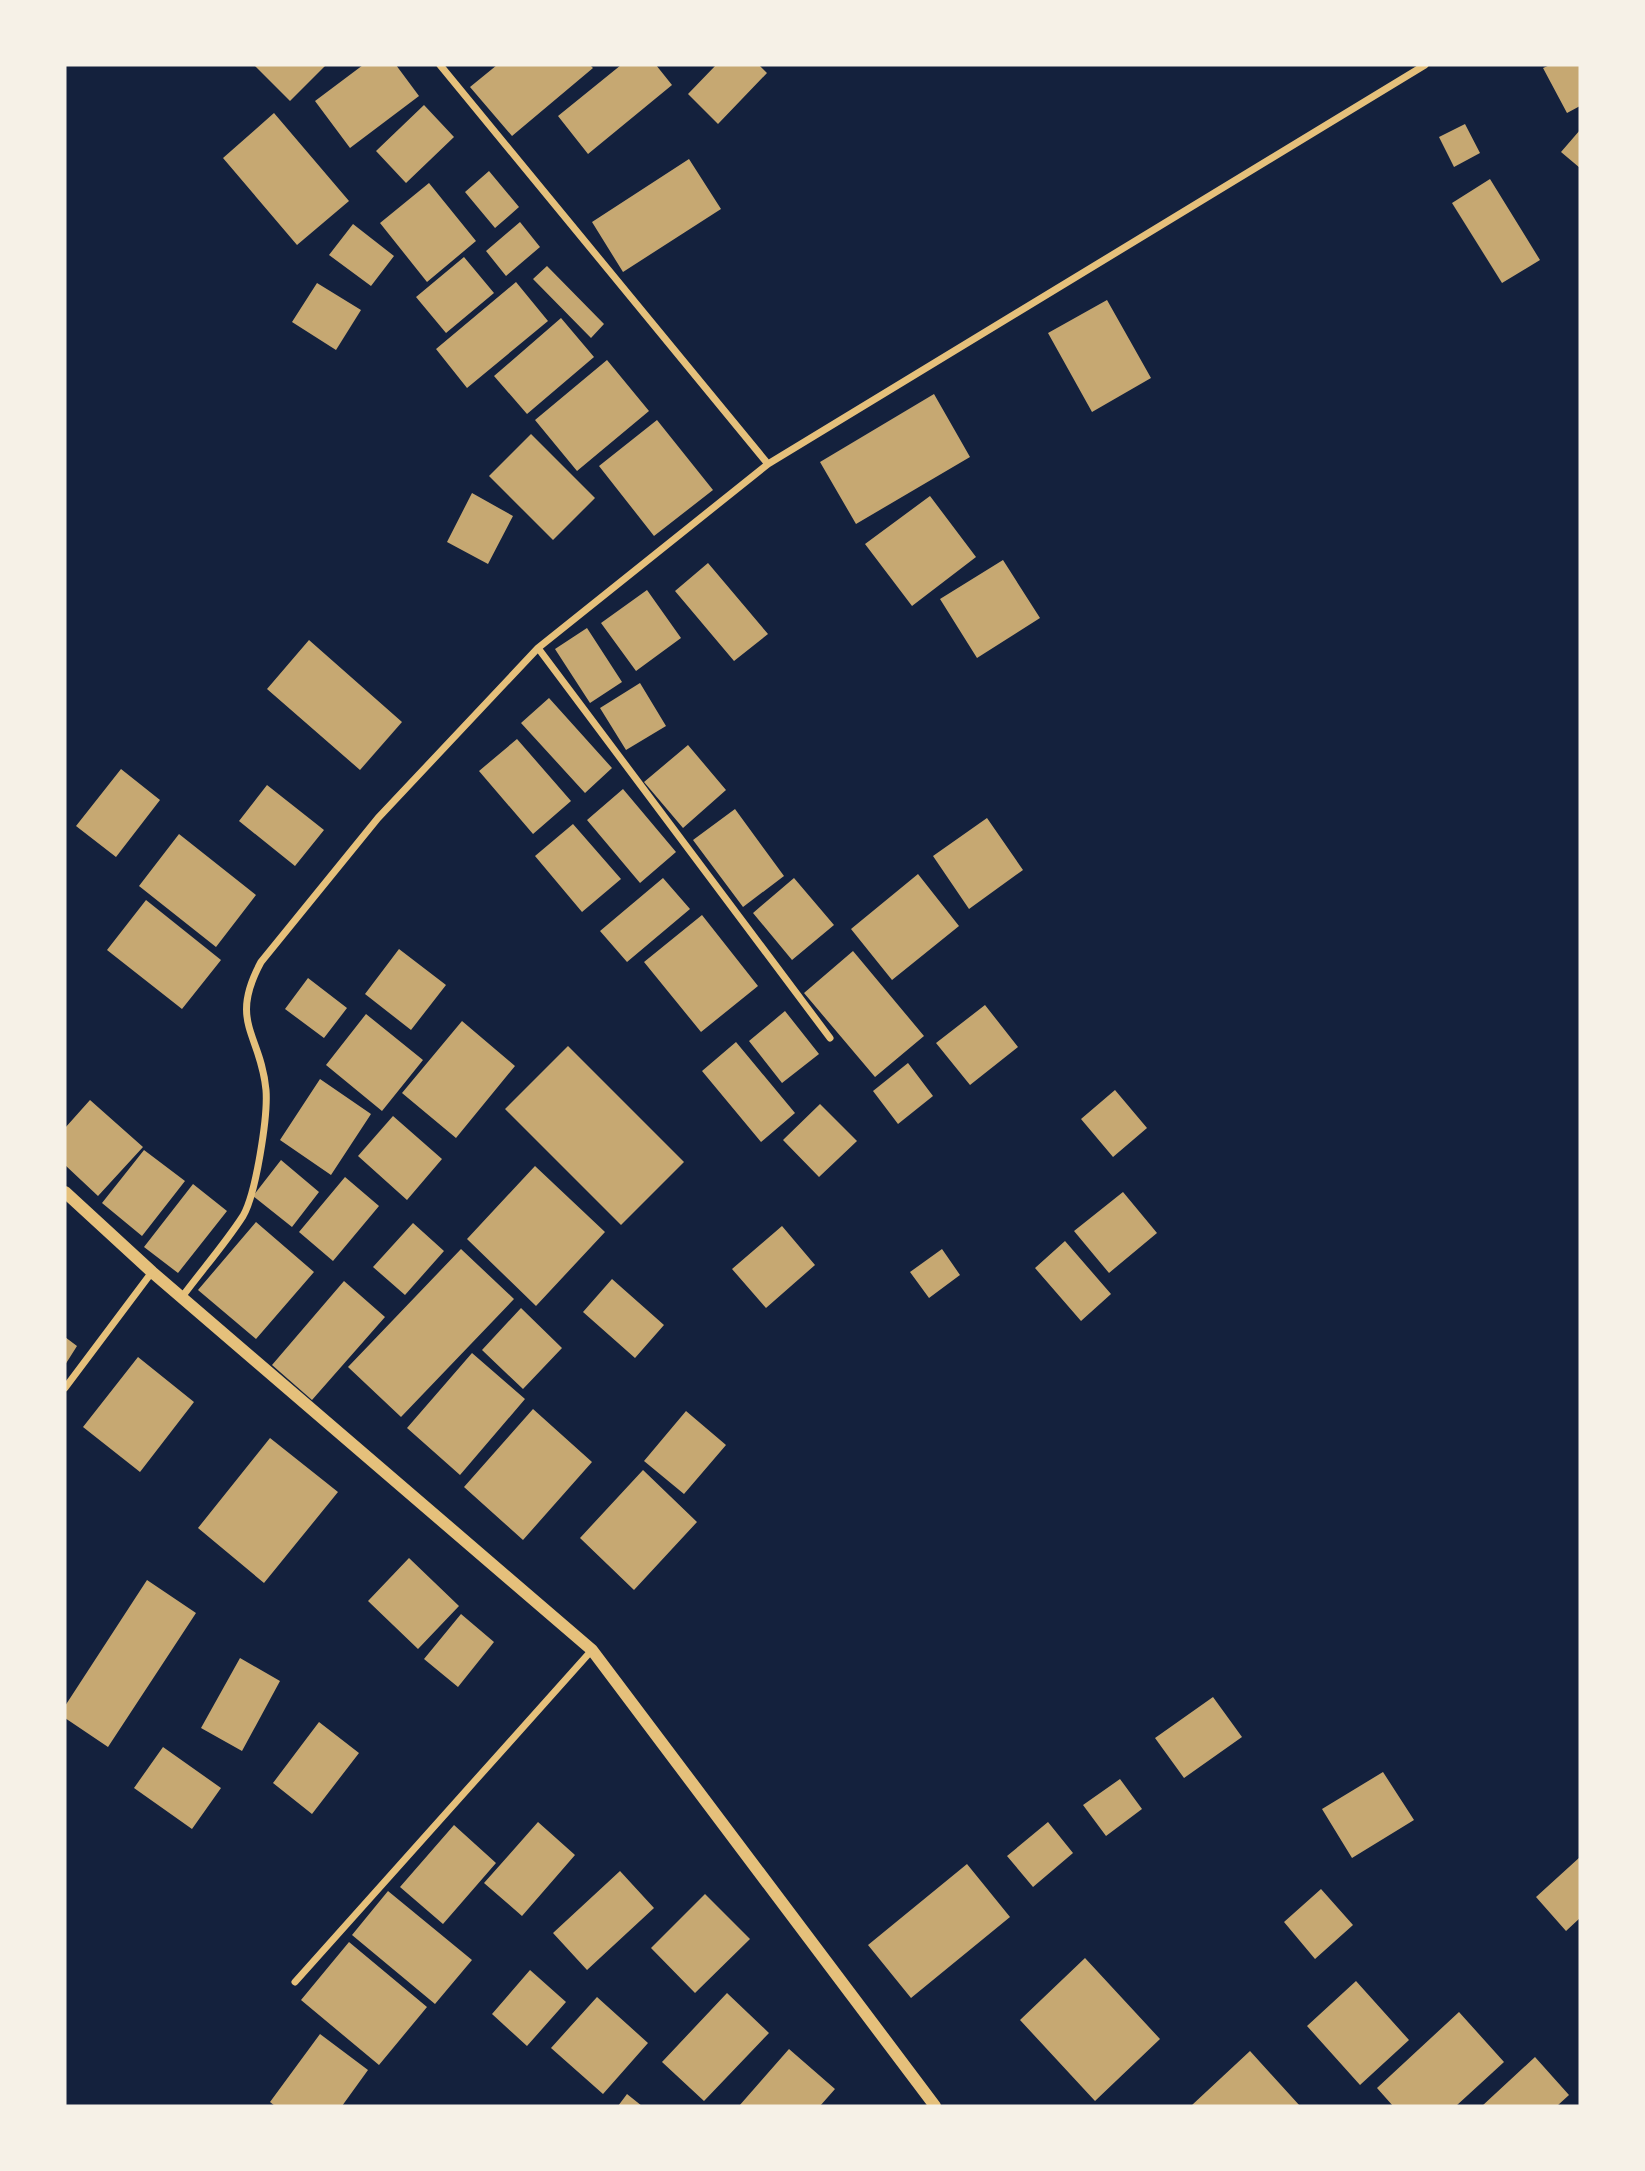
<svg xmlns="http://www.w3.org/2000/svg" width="1645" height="2171" viewBox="0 0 1645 2171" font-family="'Work Sans',sans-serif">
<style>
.building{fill:#c6a872}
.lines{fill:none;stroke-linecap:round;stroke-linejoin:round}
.minor{stroke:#e5c07b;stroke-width:7}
.tertiary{stroke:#e5c07b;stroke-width:12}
</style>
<rect width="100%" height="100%" fill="#14213d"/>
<path class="building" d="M254,65H326L290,101Z
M363,65H396L419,96L350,148L315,101Z
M497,65H590L593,68L512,136L470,87Z
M621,65H656L672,85L588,154L558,116Z
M716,65H759L767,73L718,124L688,94Z
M1550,65H1580V106L1567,113L1543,68Z
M424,105L454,137L406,183L376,151Z
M274,113L349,201L297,245L223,158Z
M1465,124L1480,153L1454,167L1439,137Z
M1580,130V168L1561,152Z
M689,159L721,209L623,272L592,222Z
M489,171L519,207L495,228L465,192Z
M1490,179L1540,260L1502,283L1452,203Z
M429,183L476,241L427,282L380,223Z
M520,222L540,247L506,276L486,251Z
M353,224L394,256L371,286L329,255Z
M464,257L494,293L446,333L416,297Z
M547,266L604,324L591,338L533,279Z
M516,282L548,321L467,388L436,349Z
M317,283L361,310L336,350L292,322Z
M1107,300L1151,378L1092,412L1048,333Z
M561,318L594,357L527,414L494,376Z
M607,360L649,411L577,471L535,420Z
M934,394L970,457L856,524L820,462Z
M657,420L713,490L654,536L599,466Z
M531,434L595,498L553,540L489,476Z
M472,493L513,516L488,564L447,542Z
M930,496L976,557L912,606L865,544Z
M1003,560L1040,618L977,658L940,599Z
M708,563L768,634L734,661L675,591Z
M647,590L681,638L636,671L601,623Z
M587,628L622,682L590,703L555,649Z
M309,640L402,722L360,770L267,689Z
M640,683L666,726L626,750L600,708Z
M549,698L612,768L585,793L521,723Z
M517,739L571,801L533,834L479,771Z
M688,745L726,790L683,828L644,782Z
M121,769L160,800L116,857L76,826Z
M267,785L324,830L295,866L239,821Z
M623,789L676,852L640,883L587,820Z
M735,809L784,876L743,907L693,840Z
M987,818L1023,870L969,909L933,856Z
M573,824L621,879L582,912L535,856Z
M179,834L256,895L216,947L139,886Z
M918,874L959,926L892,980L851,929Z
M663,878L690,909L627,962L600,931Z
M794,878L834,925L792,960L753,913Z
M146,900L221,960L182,1009L107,950Z
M702,915L758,986L701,1032L644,962Z
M399,949L446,985L411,1030L365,994Z
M853,951L924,1036L875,1077L804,993Z
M308,978L347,1008L324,1038L285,1009Z
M985,1005L1018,1047L970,1085L936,1043Z
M785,1011L819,1054L782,1083L749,1041Z
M366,1014L423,1060L382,1111L326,1065Z
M462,1021L515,1066L456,1138L402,1093Z
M736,1042L795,1113L761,1142L702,1071Z
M568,1046L684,1162L621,1225L505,1109Z
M908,1063L933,1096L898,1124L873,1091Z
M320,1079L371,1114L331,1175L280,1140Z
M1115,1090L1147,1128L1113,1157L1081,1119Z
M90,1100L143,1147L98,1196L65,1165V1128Z
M820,1104L857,1141L819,1177L783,1140Z
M393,1116L442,1159L407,1200L358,1156Z
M144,1150L185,1181L142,1236L102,1203Z
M281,1160L319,1192L292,1227L253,1196Z
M535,1166L605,1232L536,1306L467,1239Z
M345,1177L379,1206L333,1261L299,1232Z
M193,1184L227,1211L178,1273L144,1247Z
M1123,1192L1157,1233L1109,1273L1074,1231Z
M256,1222L314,1272L256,1339L198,1290Z
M413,1223L444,1251L405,1295L373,1267Z
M782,1226L815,1265L766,1308L732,1269Z
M1065,1241L1111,1294L1081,1321L1035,1268Z
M461,1249L514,1299L401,1417L348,1367Z
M942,1249L960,1275L929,1298L910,1272Z
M612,1279L664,1325L635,1358L583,1312Z
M344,1281L385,1317L312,1400L272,1365Z
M521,1308L562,1348L523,1389L482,1350Z
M65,1337L77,1346L65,1365Z
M472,1353L525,1399L460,1475L407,1428Z
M138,1357L194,1402L140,1472L83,1427Z
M533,1409L592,1462L523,1540L464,1487Z
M686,1411L726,1445L684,1494L644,1461Z
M270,1438L338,1492L264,1583L198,1528Z
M643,1470L697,1522L634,1590L580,1538Z
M409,1558L459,1606L418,1649L368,1601Z
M147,1580L196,1613L108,1747L65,1718V1706Z
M461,1614L494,1642L458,1687L424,1659Z
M240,1658L280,1681L242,1751L201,1728Z
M1213,1697L1242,1737L1184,1778L1155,1738Z
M319,1722L359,1753L312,1814L273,1783Z
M163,1747L221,1788L192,1829L134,1788Z
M1383,1772L1414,1820L1352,1858L1322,1809Z
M1120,1779L1142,1809L1106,1836L1083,1805Z
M538,1822L575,1855L522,1916L484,1883Z
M1048,1822L1073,1853L1033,1887L1007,1856Z
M454,1825L496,1863L443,1924L400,1887Z
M1580,1857V1918L1566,1931L1536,1897Z
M967,1864L1010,1917L911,1998L868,1945Z
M620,1871L654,1908L587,1970L553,1933Z
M1321,1889L1353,1925L1315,1959L1284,1922Z
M388,1891L472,1960L435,2004L352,1935Z
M705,1894L750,1939L695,1993L651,1948Z
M349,1942L427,2007L379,2065L301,2000Z
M1085,1958L1160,2039L1095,2101L1020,2020Z
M530,1970L566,2002L527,2046L492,2014Z
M1356,1981L1409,2040L1360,2085L1307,2026Z
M727,1993L769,2033L704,2101L662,2062Z
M597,1997L648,2043L603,2094L551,2048Z
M1459,2012L1504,2062L1456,2106H1393L1377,2088Z
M320,2034L368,2070L342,2106H275L270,2102Z
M789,2049L835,2089L820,2106H739Z
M1250,2051L1300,2106H1193L1192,2105Z
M1535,2057L1569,2095L1557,2106H1482Z
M627,2094L642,2106H618Z"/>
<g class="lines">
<path class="minor" d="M768,464L1425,65
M538,648L830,1038
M182,1297C202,1270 225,1244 243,1216C256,1194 268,1116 266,1090C261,1034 228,1023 261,962L378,818L538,648L768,464L440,65
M65,1388L152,1272
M295,1982L592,1650"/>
<path class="tertiary" d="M65,1192L152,1272L592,1650L935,2106"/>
</g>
<rect width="1645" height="2171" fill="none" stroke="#f6f1e7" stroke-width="133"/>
</svg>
